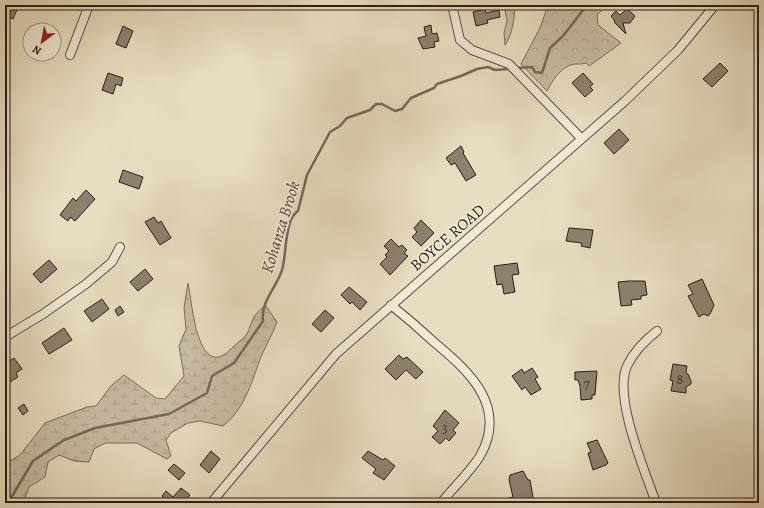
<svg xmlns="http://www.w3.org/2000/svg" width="764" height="508" viewBox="0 0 764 508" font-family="Alegreya,serif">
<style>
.forest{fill:url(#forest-crowns);stroke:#786c5d}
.wetland{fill:url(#wetland-marsh);stroke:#786c5d}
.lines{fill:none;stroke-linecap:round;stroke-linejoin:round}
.stream{stroke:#74695a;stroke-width:2.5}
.building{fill:#8c816f;stroke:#291d17}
.street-casing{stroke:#584d41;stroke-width:10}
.street{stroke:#efe9d6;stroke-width:8}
.labels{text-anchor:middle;stroke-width:3.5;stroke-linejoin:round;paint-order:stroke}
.number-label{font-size:14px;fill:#42362d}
.street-label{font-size:16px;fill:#291d17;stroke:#efe9d6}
.water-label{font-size:17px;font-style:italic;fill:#55493e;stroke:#efe9d6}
</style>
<defs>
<pattern id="forest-crowns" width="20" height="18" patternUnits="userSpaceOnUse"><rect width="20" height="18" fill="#c7bca3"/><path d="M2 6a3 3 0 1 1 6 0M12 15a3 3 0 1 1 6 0" fill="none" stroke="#aba18c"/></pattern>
<pattern id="wetland-marsh" width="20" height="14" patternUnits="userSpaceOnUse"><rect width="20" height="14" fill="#c7bca3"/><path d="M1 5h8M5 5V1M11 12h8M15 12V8" fill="none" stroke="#aba18c"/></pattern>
</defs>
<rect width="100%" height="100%" fill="#e7ddc0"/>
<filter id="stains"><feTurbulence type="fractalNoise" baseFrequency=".005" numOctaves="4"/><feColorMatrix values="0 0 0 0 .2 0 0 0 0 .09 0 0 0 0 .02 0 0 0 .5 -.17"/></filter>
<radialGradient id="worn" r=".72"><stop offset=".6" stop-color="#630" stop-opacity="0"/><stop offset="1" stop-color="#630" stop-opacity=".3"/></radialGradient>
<path class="forest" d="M504,5L515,6C514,20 513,33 505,45L504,33L507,21Z
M548,5H607L597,15L598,25L621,43L589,66L586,63C581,65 575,63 570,65C558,71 553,80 547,91L521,64L540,28Z"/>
<path class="wetland" d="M188,283C192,301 197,383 231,349C236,344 243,339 247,334C250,328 251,322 254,317C257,312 261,309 265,305L277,322C272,336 264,348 259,362C250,387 244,409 223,426L200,421L188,423L171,433L166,440L171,456L167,459L137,443H105L94,449L89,462L74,461L59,455L48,462L45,477L29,487L23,503H5V464L20,455L45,423L87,407L96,406L111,386L124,375L156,398L165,399L184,376L179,346L186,329L184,308Z"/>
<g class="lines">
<path class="stream" d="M516,68L532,67L535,72L542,73L550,48L563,36L587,5
M8,503L33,461L64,440L95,428L169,414L207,393L212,376L234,363L263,321C260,302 277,287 282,270C287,254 284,220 298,211L307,175L330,132L340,126L347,118L370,110L376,104H382L395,111L402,109L411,98L434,88L437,84L461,76L477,69L488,67L495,70L511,69"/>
</g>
<path class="building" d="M5,5H19L13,19L5,15Z
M485,9L486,13L499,10L500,17L487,20L488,23L476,26L473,12Z
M627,9L635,16L630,23H623L626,34L614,22L615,21L611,16L616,11L620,15Z
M431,25L432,34L437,33L439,41L434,42L435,47L423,49L418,38L426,36L424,27Z
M123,26L133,31L126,48L116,44Z
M720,63L728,71L712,87L703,79Z
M108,73L123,78L121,86L116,84L113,94L102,90Z
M583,73L593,84L590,87L593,90L585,97L572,83Z
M619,129L629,140L614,154L604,143Z
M461,146L464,152L463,153L476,175L466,181L455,163L451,165L446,158Z
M123,170L143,177L139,189L119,182Z
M86,190L95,199L75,221L70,217L68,221L60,215L73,198L76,201Z
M154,217L158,223L161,221L171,238L160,245L145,222Z
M421,220L434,233L421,246L412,237L417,232L414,228Z
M569,228L593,230L590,248L581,246L582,243L566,241Z
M391,239L399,247L402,245L407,250L404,253L408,256L390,275L380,264L387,257L385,255L389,251L384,246Z
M49,260L57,269L41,283L33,274Z
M517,263L519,274L512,275L515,292L504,294L502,284L497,285L494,266Z
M145,269L153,279L138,291L130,282Z
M702,279L714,305L710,314L708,316L704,314L699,317L688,296L693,294L688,285Z
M629,281H645L647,295L641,296V299L631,300L632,305L621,306L618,282Z
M349,287L367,302L360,310L352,302L350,304L341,295Z
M102,299L109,309L92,322L84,311Z
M120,306L124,312L118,316L115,310Z
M325,310L334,318L321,332L312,324Z
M64,328L72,340L49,354L42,343Z
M399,355L403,359L407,357L423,372L416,379L406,370L396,380L385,369Z
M14,358L22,369L16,373L18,377L10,382L8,378L5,380V364Z
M673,364L687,366L686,373L688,374L691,381V384L686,387V393L671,391L673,381L670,380Z
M532,368L538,377L535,379L541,389L531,395L525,387L522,390L512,376L522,369L524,373Z
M597,371L595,395H592V399L581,400L580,386L578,380H575V372Z
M24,404L28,411L23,415L18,408Z
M445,410L459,423L453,430L456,433L449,441L446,438L440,444L432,437L438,431L433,426Z
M597,440L608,463L606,465L593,470L588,453L591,452L587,443Z
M211,451L220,459L209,473L200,465Z
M368,451L383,460L385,458L395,466L384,480L373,473L376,469L362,458Z
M174,464L185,473L179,480L168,470Z
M523,471L528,480H530L534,503H498V501L513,497L509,480L510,475Z
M181,488L190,495L184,503H168L162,496L166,491L173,497Z"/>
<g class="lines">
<g class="street-casing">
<path id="street" d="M452,5L460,40L472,50L509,64L581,138
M70,55L89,5
M391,305C406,317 421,330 435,343C470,372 508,407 480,456C471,471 452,489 441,503
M5,337L43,314L86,284L112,262L120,247
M211,503L336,354L625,101L678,50L715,5
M656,503C645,471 613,397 627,366C634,351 644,341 657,331"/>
</g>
<use href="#street" class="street"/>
</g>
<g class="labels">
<g class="number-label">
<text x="680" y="384">8</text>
<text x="587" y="389">7</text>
<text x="445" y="433">3</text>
</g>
<g class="street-label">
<text transform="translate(447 237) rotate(-41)" y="6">BOYCE ROAD</text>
</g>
<g class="water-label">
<text transform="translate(280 227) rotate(-73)" y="6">Kohanza Brook</text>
</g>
</g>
<rect width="764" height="508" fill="none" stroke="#e7ddc0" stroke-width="20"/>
<rect x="6" y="6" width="752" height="496" fill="none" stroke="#291d17" stroke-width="2"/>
<rect x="10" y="10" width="744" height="488" fill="none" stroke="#291d17"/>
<g transform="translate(42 42) rotate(212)"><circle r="19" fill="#efe9d6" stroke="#a0978a"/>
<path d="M0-3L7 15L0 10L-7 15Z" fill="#8f2418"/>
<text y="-6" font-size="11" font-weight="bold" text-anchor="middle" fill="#291d17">N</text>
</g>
<rect width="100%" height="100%" filter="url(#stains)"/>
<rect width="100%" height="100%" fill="url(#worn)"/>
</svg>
